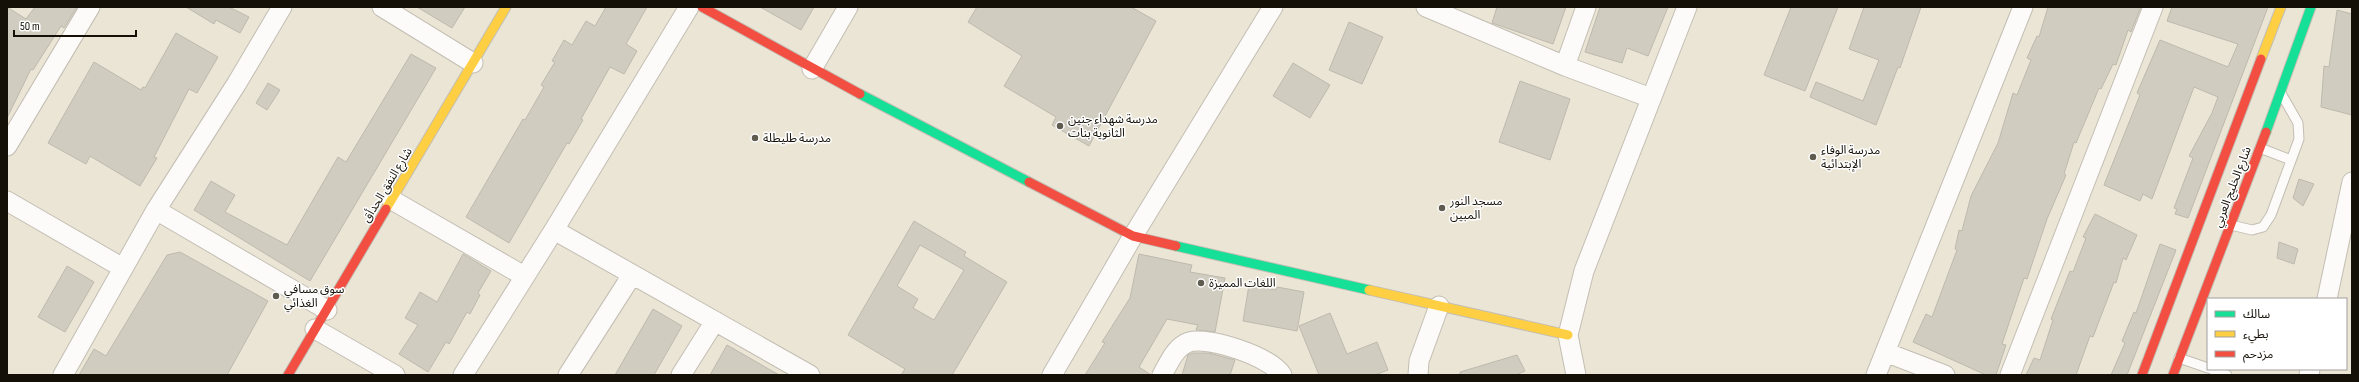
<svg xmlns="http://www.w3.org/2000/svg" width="2359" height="382" viewBox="0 0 2359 382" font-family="'Sofia Sans Condensed','Noto Sans Arabic',sans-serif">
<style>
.building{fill:#d1ccc0;stroke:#bdb9ad;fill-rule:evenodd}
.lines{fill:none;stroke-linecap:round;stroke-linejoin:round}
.lane-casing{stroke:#c3beb3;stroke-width:11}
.street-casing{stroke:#c3beb3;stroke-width:21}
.fast-casing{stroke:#c3beb3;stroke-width:11}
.slow-casing{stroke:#c3beb3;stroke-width:11}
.jam-casing{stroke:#c3beb3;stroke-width:11}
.lane{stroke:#fcfbf9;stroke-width:9}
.street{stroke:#fcfbf9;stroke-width:19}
.fast{stroke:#16e098;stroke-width:9}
.slow{stroke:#ffcf43;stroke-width:9}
.jam{stroke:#f24e42;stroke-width:9}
.poi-dot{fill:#5f5b4f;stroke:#fff;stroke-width:1.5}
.labels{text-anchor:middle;stroke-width:3;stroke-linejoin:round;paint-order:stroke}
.poi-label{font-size:12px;fill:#141007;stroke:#fff;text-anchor:start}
.street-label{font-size:12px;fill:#141007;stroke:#fff}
</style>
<rect width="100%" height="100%" fill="#ebe5d6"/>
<path class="building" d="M7,7L26,19L35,7H77L64,28L61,26L33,70L31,69L7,118Z
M186,7H229L249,17L240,33L216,20L214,24Z
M417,7H465L452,28Z
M606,7H647L626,44L637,51L624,74L610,67L581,119L583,120L569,144L567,143L509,243L466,217L523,119L525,120L544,87L541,85L555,62L552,61L564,40L572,45L586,21L595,26Z
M760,7H814L801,30Z
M977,7H1131L1156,21L1089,146L1052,125L1056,117L1004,86L1022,56L968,22Z
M1497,7H1566L1553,44L1492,23Z
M1600,7H1668L1648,56L1627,48L1622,63L1585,52Z
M1791,7H1838L1805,91L1764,75Z
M1864,7H1921L1900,68L1898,67L1876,125L1810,97L1816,82L1863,101L1879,60L1849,49Z
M2048,7H2141L2131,32L2128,30L2116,65L2113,64L2101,89L2099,88L2076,143L2074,142L2064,174L2066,175L2047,219L2027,279L2024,278L2002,344L2006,345L1996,375H1986L1913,342L1926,314L1932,317L1957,250L1955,249L1959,230L1962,231L1971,196L1998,143L2013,93L2017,95L2031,60L2027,58L2037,36L2039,37Z
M2172,7H2268L2188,218L2175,214L2177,209L2174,208L2193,158L2189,156L2212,113L2218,97L2194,87L2152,199L2143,194L2140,201L2104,185L2140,95L2137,93L2160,40L2228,67L2238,44L2167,21Z
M2337,10L2352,14V115L2321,107L2324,66L2329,67Z
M1349,22L1383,37L1362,84L1329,70Z
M176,33L218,57L197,93L189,89L154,157L157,158L140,186L90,156L86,164L48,143L94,62L141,90L143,87L145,88Z
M411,54L436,68L310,281L194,210L211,181L235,195L225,212L287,245L338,157L346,162Z
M1293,63L1330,85L1310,118L1273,96Z
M1520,81L1570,99L1550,160L1499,142Z
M268,83L280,90L267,110L256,103Z
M2299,179L2314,184L2303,206L2293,198Z
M2095,214L2137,235L2126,260L2123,258L2116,283L2114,282L2093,337L2090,336L2076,375H2026L2034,358L2040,360L2053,320L2051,319L2070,271L2073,272L2086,238L2083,237Z
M914,221L966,252L964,256L1007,282L952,375H901L905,369L848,335ZM920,245L964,270L934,320L913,308L918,299L897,286Z
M2279,242L2298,249L2294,264L2277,258Z
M2160,244L2176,250L2127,375H2111L2125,343L2122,341L2134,312L2136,313Z
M180,252L268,301L227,375H79L94,349L106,356L167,255Z
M463,254L491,271L478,293L480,295L470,314L467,312L449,344L446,342L428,372L399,354L418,325L405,318L420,292L437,302Z
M1139,254L1192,265L1190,272L1225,278L1215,332L1196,330L1198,325L1167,319L1139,367L1151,375H1085L1105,343L1102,342L1130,298Z
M67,266L94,282L65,332L38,317Z
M1249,285L1276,290L1277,287L1304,292L1297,331L1243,321Z
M653,309L682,326L654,375H615Z
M1330,313L1347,354L1377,342L1388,370L1375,375H1319L1299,326Z
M727,345L779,375H710Z
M1192,353H1209L1235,360L1230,375H1182L1188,355Z
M1517,355L1525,371L1516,375H1460V372Z"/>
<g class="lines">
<g class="lane-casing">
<path id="lane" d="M2260,148L2291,160
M2231,225L2252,230L2263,227L2271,215L2299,139L2298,123L2282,95
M2179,358L2208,368
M2211,369L2227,375"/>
</g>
<g class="street-casing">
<path id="street" d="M382,7L473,63
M1426,7L1565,66L1651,98
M1565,66L1586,7
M812,69L848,7
M7,146L90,7
M392,200L524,276
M7,201L123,268
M156,210L327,310
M554,230L810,375
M2327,299L2352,182
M315,329L395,375
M1885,352L1945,375
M63,375L156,210L237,83L282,7
M463,375L554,230L689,7
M568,375L632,275
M681,375L715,321
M1052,375L1133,236L1273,7
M1162,375C1169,363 1175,347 1189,342C1209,336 1271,357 1282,375
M1418,375L1419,361L1439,306
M1576,375L1568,335L1584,271L1687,7
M1876,375L2023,7
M2010,375L2153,7
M2309,375L2310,369"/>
</g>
<g class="fast-casing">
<path id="fast" d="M860,94L1029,182
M2266,132L2311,7
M1176,246L1369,290"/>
</g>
<g class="slow-casing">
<path id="slow" d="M2261,59L2281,7
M386,209L506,7
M1369,290L1568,335"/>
</g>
<g class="jam-casing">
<path id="jam" d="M702,7L860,94
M1029,182L1133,236L1176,246
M288,375L386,209
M2142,375L2261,59
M2173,375L2266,132"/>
</g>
<use href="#lane" class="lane"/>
<use href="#street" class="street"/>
<use href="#fast" class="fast"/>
<use href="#slow" class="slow"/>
<use href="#jam" class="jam"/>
</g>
<g class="poi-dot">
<circle cx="1060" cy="126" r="4"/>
<circle cx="755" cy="138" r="4"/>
<circle cx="1813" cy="157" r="4"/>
<circle cx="1442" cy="208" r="4"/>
<circle cx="1201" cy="283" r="4"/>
<circle cx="276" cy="296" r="4"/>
</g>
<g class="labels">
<g class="poi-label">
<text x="1068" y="123">مدرسة شهداء جنين<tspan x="1068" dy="14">الثانوية بنات</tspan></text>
<text x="763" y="142">مدرسة طليطلة</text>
<text x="1821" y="154">مدرسة الوفاء<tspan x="1821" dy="14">الإبتدائية</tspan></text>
<text x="1450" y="205">مسجد النور<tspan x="1450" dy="14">المبين</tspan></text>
<text x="1209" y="287">اللغات المميزة</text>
<text x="284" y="293">سوق مسافي<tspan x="284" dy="14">الغذائي</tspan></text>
</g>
<g class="street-label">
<text transform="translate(387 185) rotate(-59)" y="4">شارع النفق الحدأق</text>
<text transform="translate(2232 187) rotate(-69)" y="4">شارع الخليج العربي</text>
</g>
</g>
<rect width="2359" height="382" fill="none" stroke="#141007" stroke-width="16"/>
<rect x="2207" y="298" width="140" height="72" fill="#ffffff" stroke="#a19f9c"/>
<rect x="2215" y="311" width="20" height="6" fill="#16e098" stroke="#a19f9c"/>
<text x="2243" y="318" font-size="12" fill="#141007">سالك</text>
<rect x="2215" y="331" width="20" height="6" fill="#ffcf43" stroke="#a19f9c"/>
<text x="2243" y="338" font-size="12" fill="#141007">بطيء</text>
<rect x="2215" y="351" width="20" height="6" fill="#f24e42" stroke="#a19f9c"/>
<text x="2243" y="358" font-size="12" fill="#141007">مزدحم</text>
<path d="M14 30v6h122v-6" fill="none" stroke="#141007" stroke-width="2"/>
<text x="20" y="30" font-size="12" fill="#141007" stroke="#ffffff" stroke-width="3" paint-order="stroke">50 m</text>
</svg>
